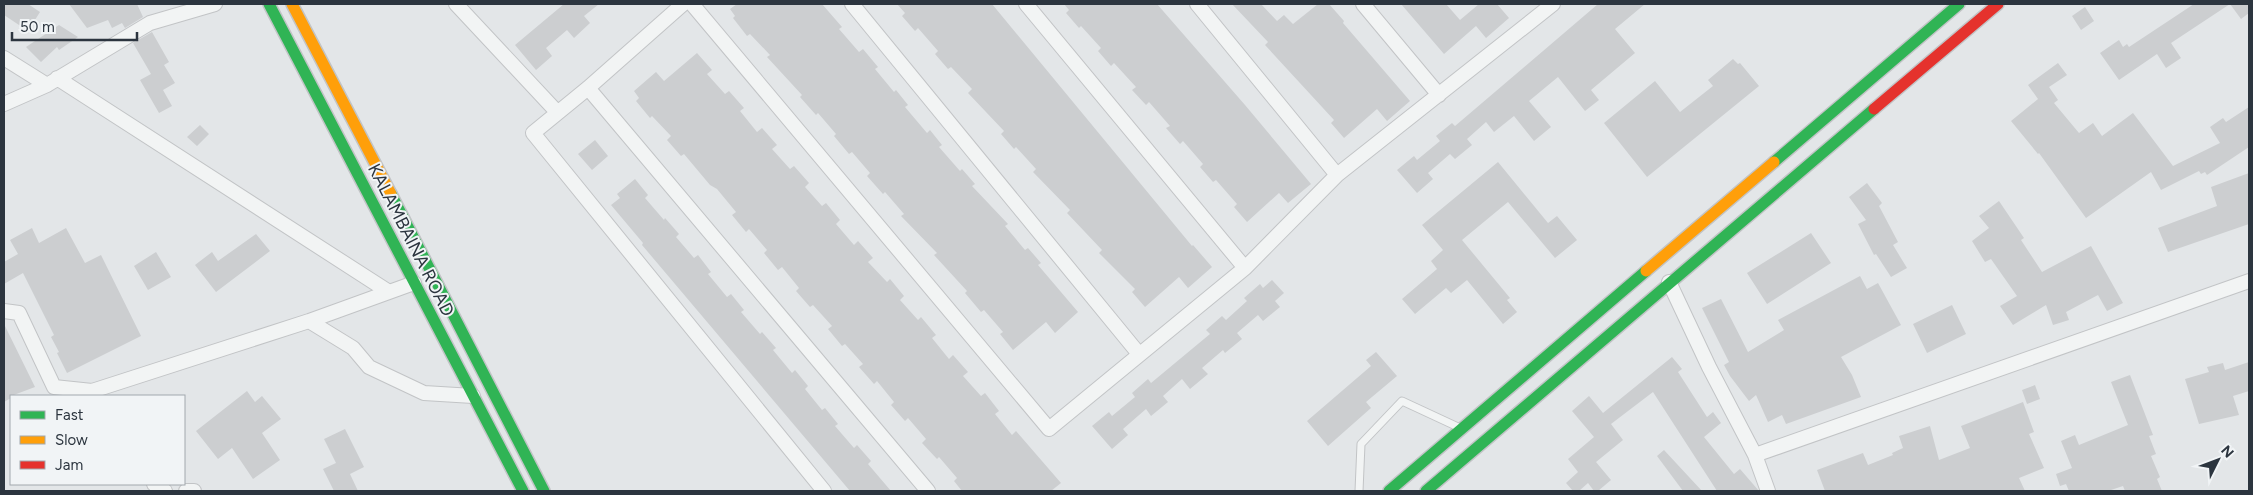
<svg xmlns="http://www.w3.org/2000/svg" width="2253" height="495" viewBox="0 0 2253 495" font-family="Figtree,sans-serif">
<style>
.building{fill:#ccced0}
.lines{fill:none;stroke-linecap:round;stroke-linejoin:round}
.lane-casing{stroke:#c2c4c6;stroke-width:9}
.street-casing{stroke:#c2c4c6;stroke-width:16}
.fast-casing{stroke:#c2c4c6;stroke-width:14}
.slow-casing{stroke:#c2c4c6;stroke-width:14}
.jam-casing{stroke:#c2c4c6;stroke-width:14}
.lane{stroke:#f2f4f4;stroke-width:7}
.street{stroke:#f2f4f4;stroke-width:14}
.fast{stroke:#30b455;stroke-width:11}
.slow{stroke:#ff9f0a;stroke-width:11}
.jam{stroke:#e5322d;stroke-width:11}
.labels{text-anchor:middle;stroke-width:4;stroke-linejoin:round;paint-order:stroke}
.street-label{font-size:18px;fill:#2c353f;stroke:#f1f4f6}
</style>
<rect width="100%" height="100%" fill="#e3e6e8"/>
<path class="building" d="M4,4H28L40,12L28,31L4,15Z
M69,4H137L143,17L125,28L122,23L112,28L108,20L87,28Z
M564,4H599L584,16L590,23L574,38L567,30L546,48L552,56L536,70L515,45Z
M737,4H822L842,27L839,29L859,52L863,49L878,67L875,69L894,92L896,90L908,105L905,107L927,133L930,130L942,145L939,147L960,171L962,169L975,184L972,186L1008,224L1005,226L1025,250L1028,248L1041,263L1038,265L1078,312L1055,333L1046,322L1013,350L1000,334L1003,332L984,310L981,312L965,293L967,291L934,255L937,253L901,216L904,214L885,192L883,194L867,176L870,173L852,152L849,154L834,136L836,134L818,113L816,115L800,97L802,95L767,57L770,55L750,34L747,36L733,18L735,16L730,9Z
M897,4H992L1192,246L1193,245L1212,267L1188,288L1179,277L1145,307L1132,292L1135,289L1099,253L1102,250L1067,213L1070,210L1033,172L1036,169L1016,147L1014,149L1001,134L1004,131L968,93L972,89L951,67L948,69L935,54L938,51L918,28L915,31L902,16L905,13Z
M1064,4H1157L1245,105L1311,184L1288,203L1279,193L1247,222L1234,207L1237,204L1216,180L1213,182L1200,167L1203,164L1183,141L1180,144L1166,128L1170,126L1149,102L1146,105L1132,90L1136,87L1114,63L1111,66L1098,51L1101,48L1081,26L1079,28L1066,13L1069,10Z
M1232,4H1261L1277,21L1284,15L1293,24L1318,4H1329L1344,21L1343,23L1410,101L1387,121L1377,109L1344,138L1331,123L1334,120L1265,45L1268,42Z
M1401,4H1446L1460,20L1479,4H1497L1509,18L1486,38L1476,26L1444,54Z
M1598,4H1645L1615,29L1635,53L1591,90L1599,100L1585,111L1558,77L1529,101L1551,127L1534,141L1514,116L1494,132L1486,122L1467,139L1472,145L1455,159L1450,154L1428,173L1433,179L1417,193L1397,170L1414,156L1417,160L1440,141L1436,136L1452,123L1455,126Z
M2194,4H2230L2171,43L2181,58L2166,68L2157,54L2119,80L2100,53L2119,40L2123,47L2127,44L2129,47Z
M2230,4H2249V13L2241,19Z
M2085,7L2094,21L2081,30L2072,16Z
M59,25L78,37L59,50L57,47L41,62L26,47Z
M152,32L169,62L164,65L175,83L163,90L172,106L159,113L140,80L151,74L133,43Z
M697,53L712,70L707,74L725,94L729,91L744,108L740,111L757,132L762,128L777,145L772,149L790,169L794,166L809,183L805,187L822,206L826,203L840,220L836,224L854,245L858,241L873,258L868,262L887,282L890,279L904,296L900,300L918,320L921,317L936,335L932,338L949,359L953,355L968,372L963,376L981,396L985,393L999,411L995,414L1012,435L1016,431L1061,483L1051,491H962L954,481L957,478L939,457L937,459L922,443L926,439L908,418L905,421L891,405L894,402L877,381L874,384L859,367L863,364L845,344L842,346L828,329L832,326L813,305L810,307L796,291L799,288L782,267L778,270L764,253L767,250L749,229L746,232L732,215L736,212L717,189L710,185L684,154L681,156L667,140L671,136L652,116L650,118L636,101L639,98L634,91L656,72L664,81Z
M1733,59L1738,64L1740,63L1759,86L1647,177L1604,123L1655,81L1680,112L1713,86L1708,80Z
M2058,63L2067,75L2049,87L2058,100L2054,103L2079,133L2093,123L2102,136L2133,113L2173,166L2220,143L2210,127L2223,118L2226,122L2249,107V147L2207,175L2205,172L2201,174L2199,171L2161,190L2151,172L2086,218L2039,153L2038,154L2011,121L2038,99L2028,85Z
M200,125L209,134L197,146L187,137Z
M595,140L608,156L592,170L578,154Z
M1498,162L1548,223L1557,216L1577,240L1555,258L1508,202L1462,240L1510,298L1507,300L1517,312L1503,324L1467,280L1451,293L1446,288L1415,314L1402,299L1437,269L1431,261L1443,250L1422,225Z
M2249,173V224L2168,252L2158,228L2217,206L2211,187Z
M635,179L648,195L645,198L664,220L665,218L679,234L676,237L694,258L698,255L711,272L708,274L727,297L731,294L744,310L741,312L760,334L762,332L776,348L773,350L792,373L795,370L808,386L805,389L822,410L825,408L838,424L835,426L854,448L857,445L871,461L868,464L891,491H850L642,245L643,243L611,205L620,198L617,194Z
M1867,183L1882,203L1879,206L1898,242L1893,245L1907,268L1891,277L1876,254L1874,255L1858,224L1866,220L1849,197Z
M1999,201L2024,238L2021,240L2042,272L2091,246L2123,303L2107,311L2098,295L2066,312L2069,320L2053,325L2046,305L2013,325L2000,306L2017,296L1991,259L1985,262L1972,241L1989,228L1979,216Z
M32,228L39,243L66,228L85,263L101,255L141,336L67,373L57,353L59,352L51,337L54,335L23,273L4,284V262L18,254L10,240Z
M1811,233L1831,263L1767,304L1747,273Z
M256,234L270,251L216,292L195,265L212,252L218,261Z
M156,252L171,277L148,290L134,266Z
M1860,276L1867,289L1878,283L1901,325L1841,357L1852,375L1861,397L1786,424L1782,415L1768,422L1756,395L1749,401L1730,376L1724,365L1729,362L1702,308L1721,299L1748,352L1784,330L1778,320Z
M1272,280L1284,293L1275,301L1280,307L1263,321L1258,315L1237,333L1242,339L1225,353L1223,350L1202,368L1208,374L1190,389L1182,379L1163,396L1168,402L1151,416L1146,409L1123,429L1128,435L1112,449L1092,426L1109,412L1112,416L1135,397L1132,393L1148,379L1151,383L1210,334L1206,330L1222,316L1226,320L1247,301L1244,298L1260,284L1263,288Z
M1952,305L1966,334L1927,353L1913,324Z
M4,324L35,387L11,396V398L4,402Z
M1376,352L1397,376L1366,402L1371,408L1328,446L1307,421L1371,366L1366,360Z
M1672,357L1682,369L1678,372L1707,417L1713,412L1721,423L1704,437L1734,474L1740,469L1759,491H1717L1653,392L1611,424L1623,440L1596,462L1611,480L1598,491H1594L1588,483L1579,491H1573L1566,483L1578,472L1568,459L1594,437L1572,411L1589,396L1603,413Z
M2249,362V391L2233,396L2239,415L2199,424L2185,379L2209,372L2207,367L2223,363L2225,370Z
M2130,375L2153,435L2149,436L2156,454L2151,456L2160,477L2157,479L2162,491H2125L2123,486L2108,491H2069L2066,484L2060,486L2056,474L2072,468L2061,441L2075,435L2079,445L2128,425L2111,382Z
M2035,385L2040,399L2027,404L2022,390Z
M247,391L255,402L262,396L281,419L262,433L280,460L253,479L232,448L218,459L196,431Z
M2023,402L2034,432L2029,434L2044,468L2019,478L2025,491H1825L1817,470L1863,453L1868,465L1893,455L1892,453L1903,448L1899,436L1930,426L1939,460L1970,448L1961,426Z
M345,429L364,467L350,474L358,491H334L323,469L336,463L324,439Z
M1664,450L1702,491H1683L1657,456Z"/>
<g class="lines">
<g class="lane-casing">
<path id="lane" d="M1359,491L1361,444L1402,401L1458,427"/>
</g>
<g class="street-casing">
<path id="street" d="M456,4L557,112
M683,4L588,88L533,133L824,491
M692,4L1049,429L1245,268L1337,175L1553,4
M852,4L1139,354
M1026,4L1245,268
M1197,4L1337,175
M1363,4L1439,95
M4,58L47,85
M57,78L389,292
M588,88L928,491
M4,104L47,85L150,23L215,4
M1669,282L1709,367L1755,455L1768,491
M4,311L19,313L54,387L92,391L309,321L414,283
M309,321L353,348L369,367L424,393L473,396
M1755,455L2249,281
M154,484L165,491
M186,491H194"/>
</g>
<g class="fast-casing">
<path id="fast" d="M269,4L523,491
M1774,162L1959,4
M391,194L544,491
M1389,491L1646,271
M1426,491L1874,109"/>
</g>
<g class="slow-casing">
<path id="slow" d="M292,4L391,194
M1646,271L1774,162"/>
</g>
<g class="jam-casing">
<path id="jam" d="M1874,109L1998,4"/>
</g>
<use href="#lane" class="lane"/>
<use href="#street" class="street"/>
<use href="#fast" class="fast"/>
<use href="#slow" class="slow"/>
<use href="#jam" class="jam"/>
</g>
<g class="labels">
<g class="street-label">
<text transform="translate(411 240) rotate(63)" y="6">KALAMBAINA ROAD</text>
</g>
</g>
<rect width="2253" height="495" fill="none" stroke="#2c353f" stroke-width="10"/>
<rect x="10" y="395" width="175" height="90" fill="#f1f4f6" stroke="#a2a8ad"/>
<rect x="20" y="411" width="25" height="8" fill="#30b455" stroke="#a2a8ad"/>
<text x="55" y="420" font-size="15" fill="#2c353f">Fast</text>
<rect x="20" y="436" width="25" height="8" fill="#ff9f0a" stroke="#a2a8ad"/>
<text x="55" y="445" font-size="15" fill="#2c353f">Slow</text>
<rect x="20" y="461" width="25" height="8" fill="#e5322d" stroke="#a2a8ad"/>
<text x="55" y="470" font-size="15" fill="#2c353f">Jam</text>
<g transform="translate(2218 460) rotate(48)" stroke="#f1f4f6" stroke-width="4" paint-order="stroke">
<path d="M0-4L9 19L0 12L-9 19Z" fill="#2c353f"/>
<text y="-8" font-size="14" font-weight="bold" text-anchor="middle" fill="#2c353f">N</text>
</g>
<path d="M12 32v8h125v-8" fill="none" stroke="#2c353f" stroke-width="2.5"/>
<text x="20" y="32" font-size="15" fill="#2c353f" stroke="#f1f4f6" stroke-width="4" paint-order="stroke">50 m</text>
</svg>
